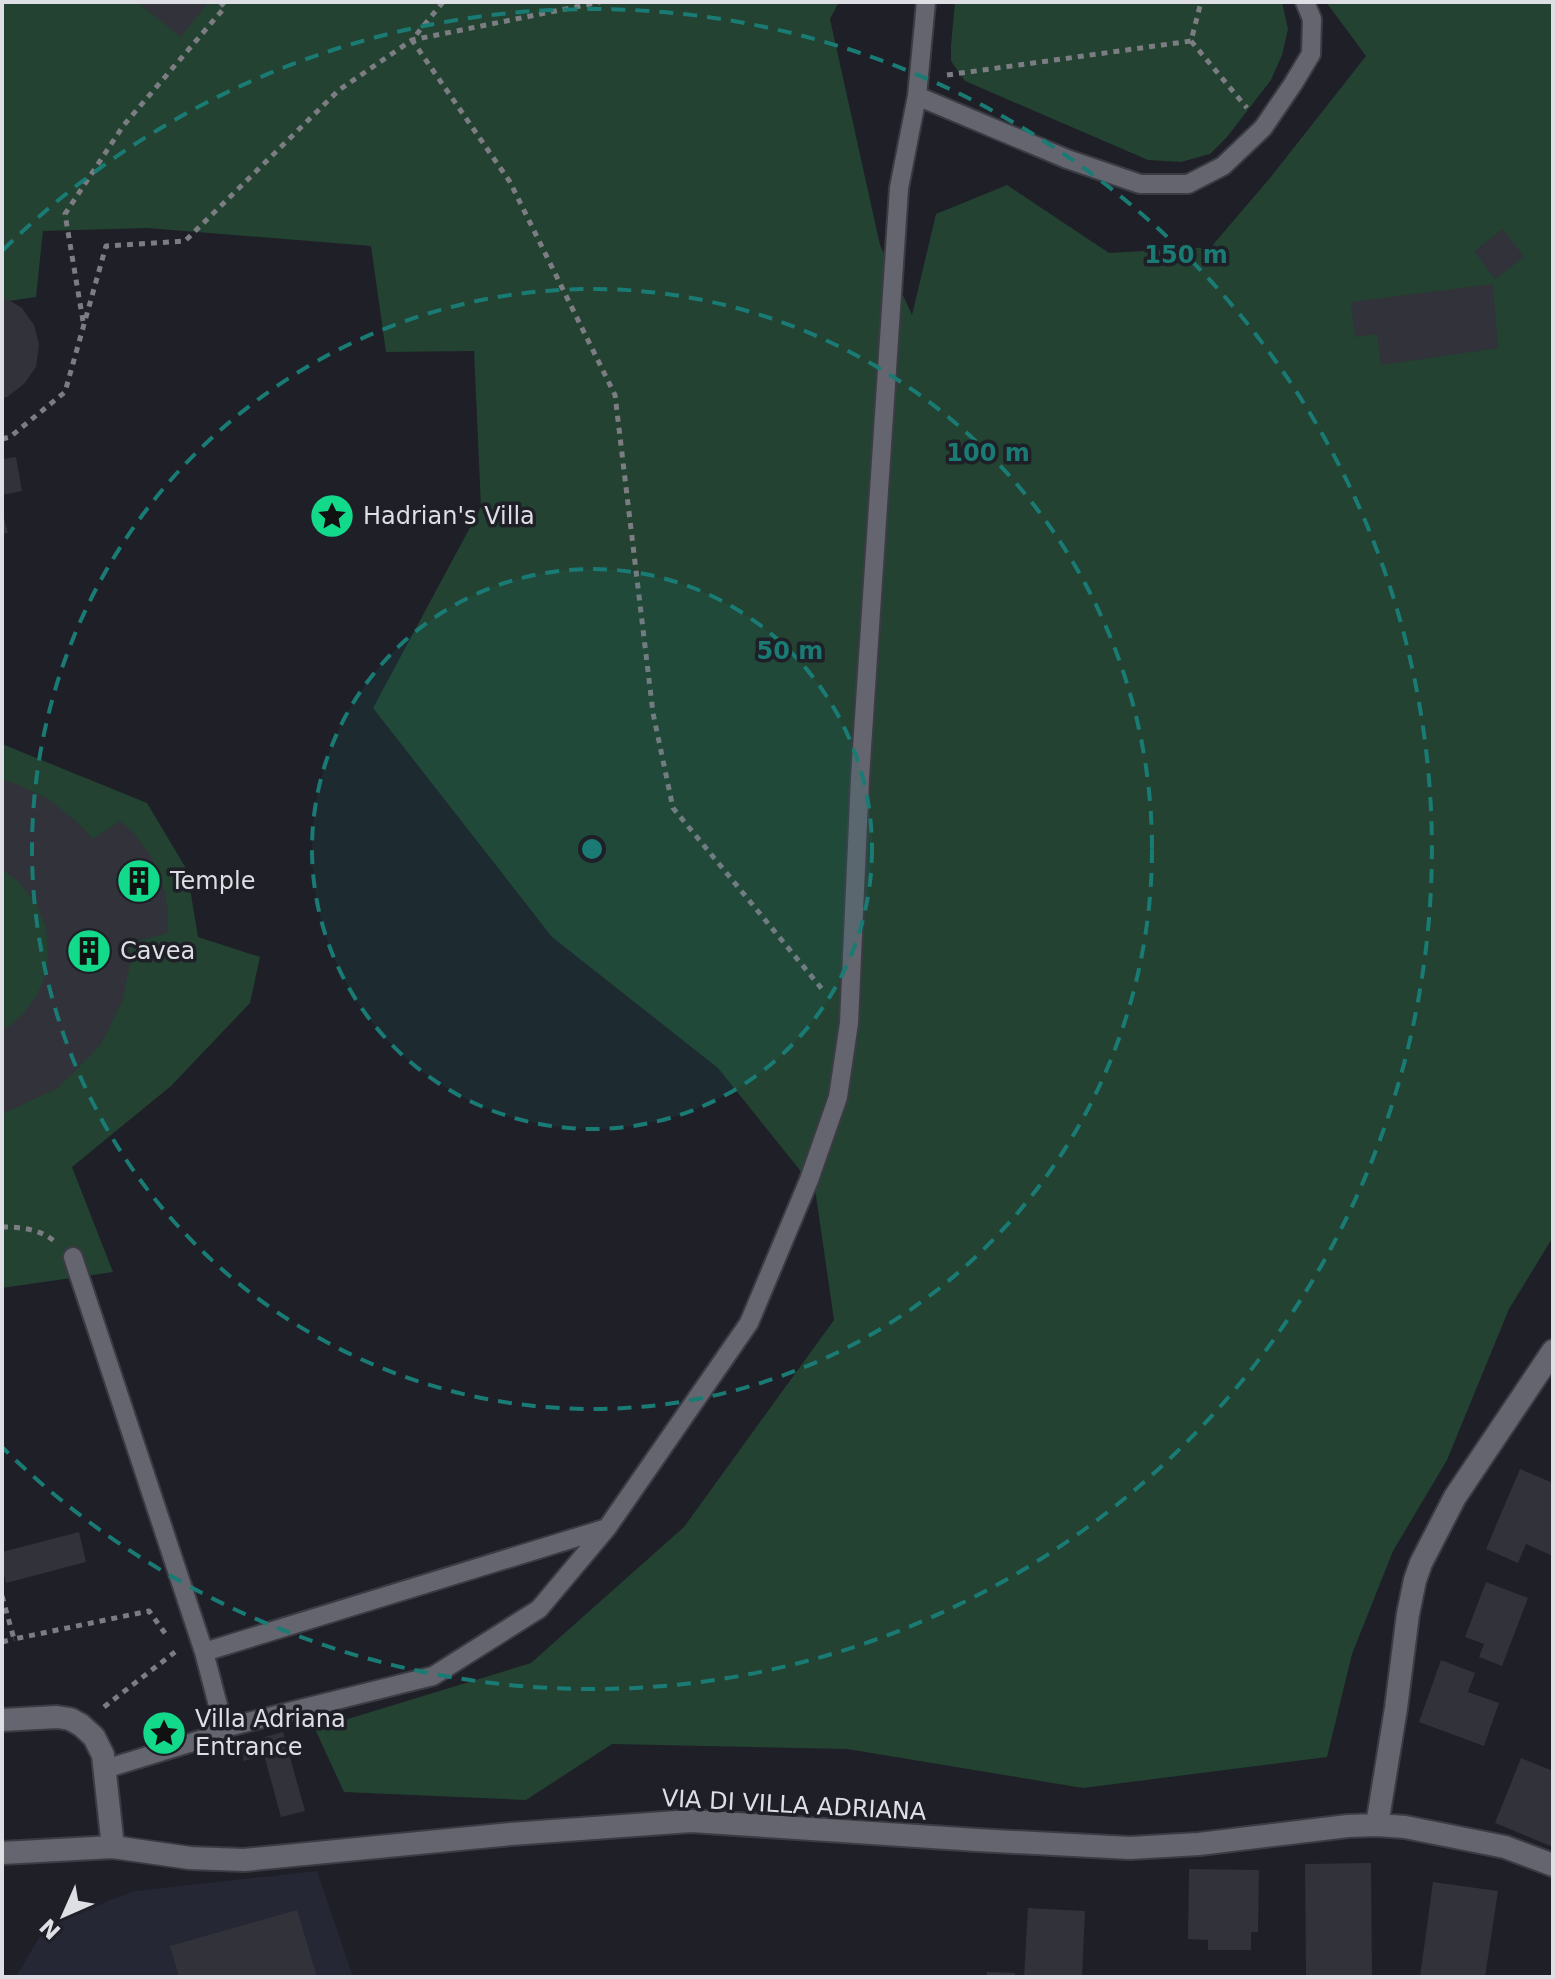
<svg xmlns="http://www.w3.org/2000/svg" width="1555" height="1979" viewBox="0 0 1555 1979" font-family="'DejaVu Sans',sans-serif">
<style>
.built{fill:#262735}
.green{fill:#234231}
.building{fill:#31323a}
.lines{fill:none;stroke-linecap:round;stroke-linejoin:round}
.service-casing{stroke:#3b3c43;stroke-width:22}
.minor-casing{stroke:#3b3c43;stroke-width:26}
.path{stroke:#7c7d83;stroke-width:5;stroke-dasharray:6 6;stroke-linecap:butt}
.service{stroke:#64656e;stroke-width:18}
.minor{stroke:#64656e;stroke-width:22}
.ring{fill:none;stroke:#197b74;stroke-width:4;stroke-dasharray:14 10}
.labels{text-anchor:middle;stroke-width:7;stroke-linejoin:round;paint-order:stroke}
.poi-label{font-size:24px;fill:#dedfe4;stroke:#1e1f27;text-anchor:start}
.street-label{font-size:24px;fill:#dedfe4;stroke:#1e1f27}
.centre{fill:#197b74;stroke:#1e1f27;stroke-width:4}
.ring-label{font-size:24px;text-anchor:middle;font-weight:bold;fill:#197b74;stroke:#1e1f27;stroke-width:7;stroke-linejoin:round;paint-order:stroke}
</style>
<rect width="100%" height="100%" fill="#1e1f27"/>
<path class="built" d="M317,1871L353,1977H16L47,1924L135,1891Z"/>
<path class="green" d="M2,2H839L830,19L880,245L912,315L936,214L1007,185L1109,253L1211,247L1270,178L1366,56L1326,2H1553V1237L1509,1309L1447,1460L1393,1551L1352,1654L1327,1757L1083,1788L847,1749L612,1744L526,1800L344,1792L315,1729L531,1663L684,1527L834,1320L815,1189L718,1068L552,937L373,708L481,507L474,351L386,352L371,246L147,228L43,231L36,297L2,302Z
M955,2H1282L1288,29L1282,55L1271,80L1227,137L1210,154L1181,162L1148,160L965,81L951,61V46Z
M2,744L147,803L187,870L198,937L260,957L250,1003L171,1086L72,1167L113,1272L2,1288Z"/>
<path class="building" d="M137,2H209L181,37Z
M1503,229L1524,257L1495,279L1474,251Z
M1493,284L1498,348L1381,365L1377,334L1355,337L1351,302Z
M2,296L22,308L34,325L39,345L36,367L24,384L7,397L2,398Z
M16,457L22,491L2,495V459Z
M2,510L8,533L2,534Z
M2,780L14,783L47,798L77,822L93,839L120,821L133,832L151,856L165,892L168,912V933L130,943V964L122,1002L100,1046L58,1088L2,1114V1029L11,1025L24,1013L38,993L44,979L48,959L46,927L36,903L18,881L2,870Z
M1520,1469L1553,1483V1556L1526,1544L1518,1563L1486,1549Z
M79,1532L86,1562L6,1583L2,1567V1552Z
M1486,1582L1528,1598L1502,1666L1479,1657L1484,1644L1465,1637Z
M1441,1660L1475,1673L1468,1692L1499,1703L1484,1746L1419,1722Z
M283,1732L305,1811L281,1817L264,1755L244,1761L240,1744Z
M1521,1758L1553,1771V1847L1495,1823Z
M1371,1863L1372,1977H1306L1305,1864Z
M1189,1869L1259,1870L1258,1932H1251V1950H1208V1940L1188,1939Z
M1433,1882L1498,1891L1485,1977H1420Z
M1028,1908L1085,1911L1082,1977H1024Z
M297,1910L317,1977H179L170,1946Z
M987,1972L1015,1973V1977H987Z"/>
<g class="lines">
<g class="service-casing">
<path id="service" d="M917,96L1067,159L1140,184H1188L1223,166L1263,128L1293,84L1311,54L1312,19L1305,2
M73,1257L204,1652L224,1728L433,1676L539,1609L607,1528
M204,1652L607,1528L749,1323L809,1180L838,1097L849,1023L860,778L899,188L917,96L926,2
M105,1769L206,1738L224,1728"/>
</g>
<g class="minor-casing">
<path id="minor" d="M2,1720L57,1717L70,1719L81,1725L94,1737L103,1755L113,1847
M1377,1825L1396,1708L1408,1614L1415,1580L1421,1563L1455,1497L1553,1351
M2,1853L113,1847L190,1858L244,1860L511,1834L691,1821L977,1840L1130,1848L1199,1844L1348,1826L1377,1825L1405,1827L1505,1847L1553,1865"/>
</g>
<path class="path" d="M443,2L412,40L510,182L615,395L653,713L673,808L822,989
M1191,41L1247,108
M947,75L1191,41L1201,2
M83,321L65,214L123,126L225,7L220,2
M2,439L10,437L65,392L106,246L185,241L339,90L412,40L600,2
M2,1227C20,1227 40,1229 54,1241
M2,1596L14,1639L149,1611L167,1636
M2,1642L14,1639
M104,1707L175,1652"/>
<use href="#service" class="service"/>
<use href="#minor" class="minor"/>
</g>
<circle cx="592" cy="849" r="280" fill="#197b74" fill-opacity=".12"/>
<g class="ring">
<circle cx="592" cy="849" r="280"/>
<circle cx="592" cy="849" r="560"/>
<path d="M3 250A840 840 0 1 1 3 1448"/>
</g>
<defs>
<g id="sight-disc" transform="scale(2.3)"><circle r="9.5" fill="#13d98a" stroke="#1e1f27"/><path d="M0-6L1.8-2.2L6-1.7L2.9 1.2L3.7 5.4L0 3.3L-3.7 5.4L-2.9 1.2L-6-1.7L-1.8-2.2Z" fill="#111"/></g>
<g id="building-disc" transform="scale(2.3)"><circle r="9.5" fill="#13d98a" stroke="#1e1f27"/><path d="M-4-6H4V6H1V3H-1V6H-4ZM-2.5-4.3h1.7v1.8h-1.7ZM.8-4.3h1.7v1.8H.8ZM-2.5-1h1.7V.8h-1.7ZM.8-1h1.7V.8H.8Z" fill="#111"/></g>
</defs>
<g fill-rule="evenodd">
<use href="#sight-disc" x="332" y="516"/>
<use href="#building-disc" x="139" y="881"/>
<use href="#building-disc" x="89" y="951"/>
<use href="#sight-disc" x="164" y="1733"/>
</g>
<g class="labels">
<g class="poi-label">
<text x="363" y="524">Hadrian's Villa</text>
<text x="170" y="889">Temple</text>
<text x="120" y="959">Cavea</text>
<text x="195" y="1727">Villa Adriana<tspan x="195" dy="28">Entrance</tspan></text>
</g>
<g class="street-label">
<text transform="translate(794 1805) rotate(3)" y="8">VIA DI VILLA ADRIANA</text>
</g>
</g>
<circle cx="592" cy="849" r="12" class="centre"/>
<g class="ring-label">
<text x="1186" y="263">150 m</text>
<text x="988" y="461">100 m</text>
<text x="790" y="659">50 m</text>
</g>
<rect width="1555" height="1979" fill="none" stroke="#dedfe4" stroke-width="8"/>
<g transform="translate(64 1915) rotate(225)" stroke="#1e1f27" stroke-width="6" paint-order="stroke">
<path d="M0-6L14 30L0 20L-14 30Z" fill="#dedfe4"/>
<text y="-12" font-size="22" font-weight="bold" text-anchor="middle" fill="#dedfe4">N</text>
</g>
</svg>
